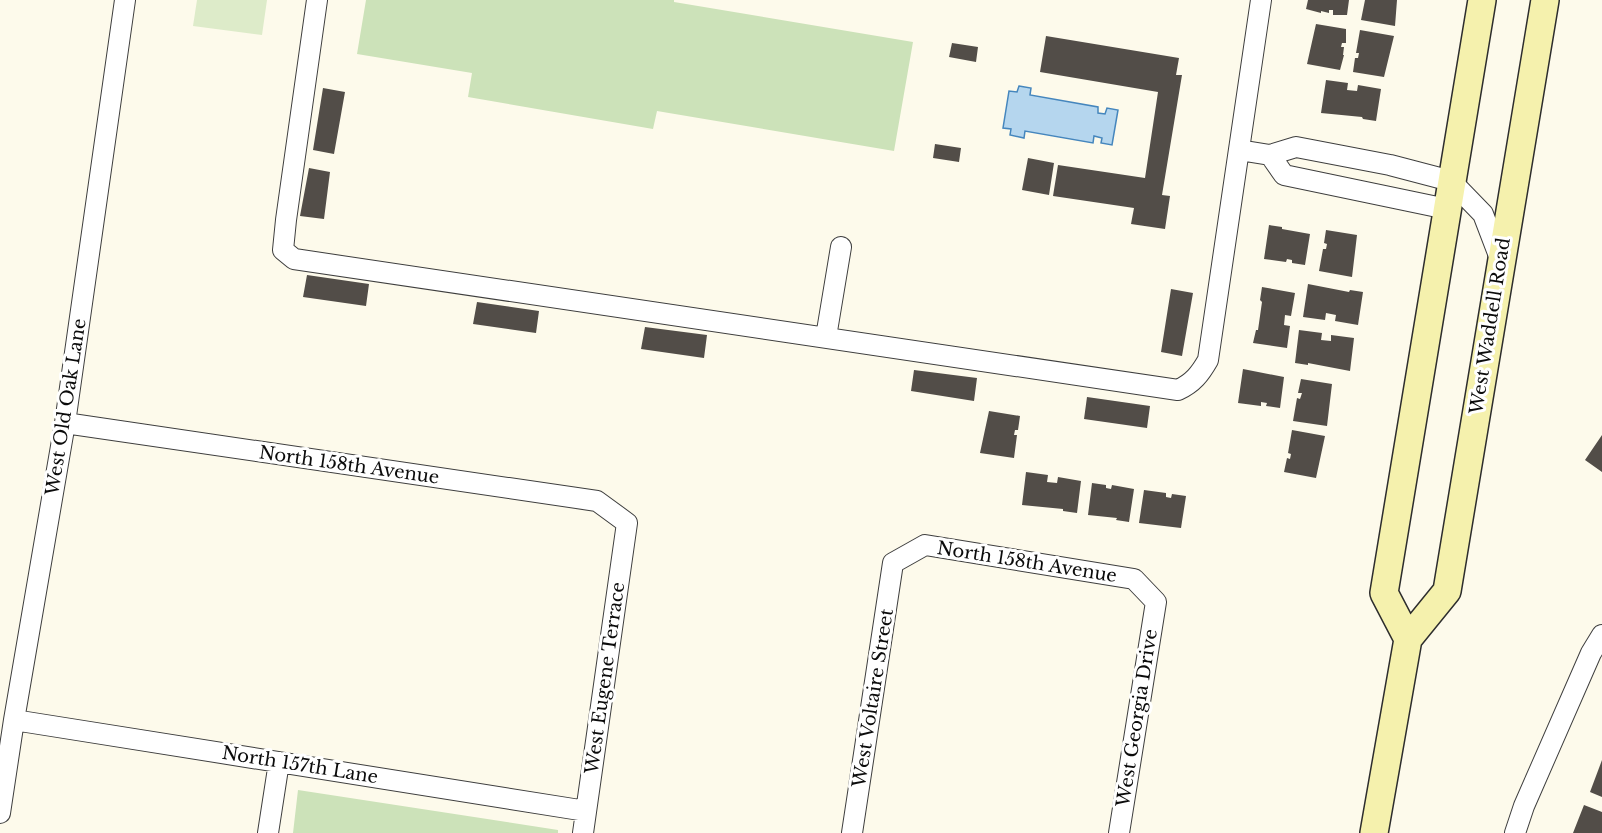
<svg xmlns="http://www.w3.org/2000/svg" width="1602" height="833" viewBox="0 0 1602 833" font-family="'Libre Baskerville',serif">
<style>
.green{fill:#cce2b9}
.pitch{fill:#ddebc9}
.water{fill:#b5d6ee;stroke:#4586bd;stroke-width:1.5}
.building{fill:#524d48}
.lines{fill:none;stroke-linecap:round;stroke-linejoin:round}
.street-casing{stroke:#3e3e3e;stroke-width:22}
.secondary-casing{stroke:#2d2d2d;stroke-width:30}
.street{stroke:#fff;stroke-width:20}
.secondary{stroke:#f5f1ad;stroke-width:27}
.labels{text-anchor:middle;stroke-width:6;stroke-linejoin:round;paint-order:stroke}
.street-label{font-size:18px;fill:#0b0b0b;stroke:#fff}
</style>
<rect width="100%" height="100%" fill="#fdfaeb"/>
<path class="green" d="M366,0H674V2L913,42L894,151L657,111L653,129L468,97L472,73L357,54Z
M298,790L558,830V833H293Z"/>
<path class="pitch" d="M197,0H267L262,35L193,26Z"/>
<path class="water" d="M1019,86L1031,88L1030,95L1098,107V113L1105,114L1107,108L1118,110L1112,145L1101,143L1102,138L1094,136L1093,143L1025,131L1024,138L1010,135L1011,129L1003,128L1009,91L1017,92Z"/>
<path class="building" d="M1308,0H1349L1347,15H1333V10H1329V13L1321,11V13L1306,9Z
M1365,0H1397L1395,26L1361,20Z
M1316,24L1346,29V43H1342L1341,47H1344L1343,55H1344L1340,70L1307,64Z
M1360,30L1394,36L1384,77L1353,72L1355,58H1358L1359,53H1356Z
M1046,36L1179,58L1176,75H1182L1162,195L1170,196L1165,229L1131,224L1134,208L1053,196L1058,165L1145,178L1158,92L1040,72Z
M952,43L978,47L976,62L949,57Z
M1326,80L1348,83L1347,90L1357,91L1358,85L1381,89L1376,121L1363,119L1362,117L1321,113Z
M323,88L345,92L334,154L313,150Z
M935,144L961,148L959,162L933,158Z
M1028,158L1054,163L1049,195L1022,190Z
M309,168L330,172L324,219L300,216Z
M1269,225L1282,227V229L1310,234L1305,265L1292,263V260L1287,259L1286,262L1264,259Z
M1326,230L1357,235L1352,277L1319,271L1323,249H1326L1327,244L1324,243Z
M307,275L369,284L366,306L303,297Z
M1308,284L1349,292L1350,290L1363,292L1358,325L1335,321L1336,315L1326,313L1325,320L1303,317Z
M1262,287L1295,293L1291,316L1285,315L1284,325L1290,326L1287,348L1253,343L1256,330H1258L1262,302L1260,300Z
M1171,289L1193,293L1182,356L1161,352Z
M477,302L539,311L536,333L473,324Z
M645,327L707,335L704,358L641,349Z
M1299,330L1322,333L1321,340L1331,341V335L1354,338L1350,371L1308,363V365L1295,363Z
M1243,369L1284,377L1280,408L1266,406L1267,403L1261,402V406L1238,403Z
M914,370L977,378L974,401L911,391Z
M1301,379L1332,384L1327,426L1293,421L1297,398L1300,399L1302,393H1298Z
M1087,397L1150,406L1147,428L1084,419Z
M989,411L1020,416L1018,430H1015L1014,435H1017L1014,458L980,453Z
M1292,430L1325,436L1316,478L1284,472L1287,458L1290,459L1291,454L1288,453Z
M1602,435V472L1585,460Z
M1026,472L1048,475L1047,482L1057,483L1058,477L1081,481L1077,513L1063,511V509L1022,505Z
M1092,483L1106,485V488L1111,489L1112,485L1134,489L1129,522L1116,520L1117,518L1088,515Z
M1144,490L1166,493V497L1171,498L1172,494L1186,496L1181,528L1139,523Z
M1602,760V797L1590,792Z
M1584,805L1602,812V833H1573Z"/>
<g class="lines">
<g class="street-casing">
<path id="street" d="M317,0L286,220L283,250L294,259L1178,390C1193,383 1200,374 1208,360L1261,0
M1239,150L1270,155L1296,147L1390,165L1451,181L1483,214L1501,261
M1270,155L1284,175L1447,209
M826,337L841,247
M65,423L597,501L627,523L583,833
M14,720L586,811
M0,813L14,720L65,423L125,0
M268,833L279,762
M852,833L893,563L925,545L1134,579L1156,602L1119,833
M1515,833L1524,806L1591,653L1602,635"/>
</g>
<g class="secondary-casing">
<path id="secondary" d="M1408,639L1384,593L1482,0
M1374,833L1408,639L1447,591L1545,0"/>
</g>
<use href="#street" class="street"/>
<use href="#secondary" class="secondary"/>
</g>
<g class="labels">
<g class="street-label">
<text transform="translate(1490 326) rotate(-81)" y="6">West Waddell Road</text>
<text transform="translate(66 407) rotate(-81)" y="6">West Old Oak Lane</text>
<text transform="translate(349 465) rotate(8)" y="6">North 158th Avenue</text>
<text transform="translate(1027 562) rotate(9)" y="6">North 158th Avenue</text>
<text transform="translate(605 678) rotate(-82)" y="6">West Eugene Terrace</text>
<text transform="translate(873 698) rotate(-81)" y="6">West Voltaire Street</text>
<text transform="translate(1137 718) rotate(-81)" y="6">West Georgia Drive</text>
<text transform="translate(300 765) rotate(9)" y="6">North 157th Lane</text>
</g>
</g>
</svg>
